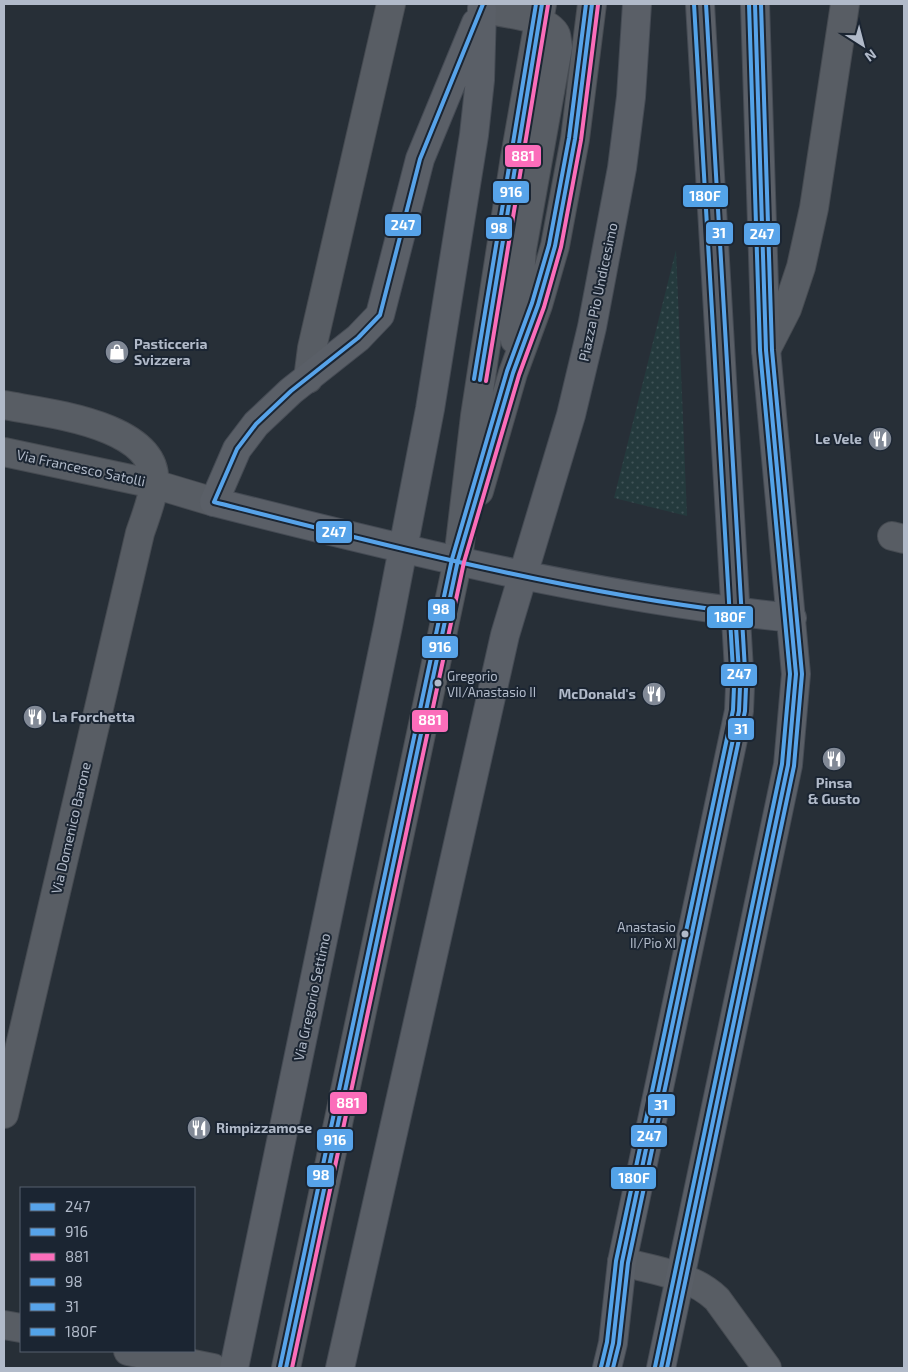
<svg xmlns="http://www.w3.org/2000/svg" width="908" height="1372" viewBox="0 0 908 1372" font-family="'Exo 2',sans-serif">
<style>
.green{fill:url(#green-dots)}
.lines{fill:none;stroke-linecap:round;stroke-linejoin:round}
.minor-casing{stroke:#464b52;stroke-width:30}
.major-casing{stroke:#454b54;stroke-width:30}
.minor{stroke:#585d64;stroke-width:28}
.major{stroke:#5a5f67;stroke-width:28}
.bus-1-casing{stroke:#1b2532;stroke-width:8}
.bus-2-casing{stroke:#1b2532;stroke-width:8}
.bus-3-casing{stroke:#1b2532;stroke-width:8}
.bus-4-casing{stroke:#1b2532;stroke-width:8}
.bus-5-casing{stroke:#1b2532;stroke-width:8}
.bus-6-casing{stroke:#1b2532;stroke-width:8}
.bus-1{stroke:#57a3e9;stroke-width:4}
.bus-2{stroke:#57a3e9;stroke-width:4}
.bus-3{stroke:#fb6dba;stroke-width:4}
.bus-4{stroke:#57a3e9;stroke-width:4}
.bus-5{stroke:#57a3e9;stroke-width:4}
.bus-6{stroke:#53a3e8;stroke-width:4}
.bus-dot{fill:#b1bac9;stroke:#1b2532;stroke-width:2}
.labels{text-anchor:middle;stroke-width:4;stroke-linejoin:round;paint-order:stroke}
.bus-label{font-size:13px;fill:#b1bac9;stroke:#1b2532;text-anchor:start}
.street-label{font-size:14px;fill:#b1bac9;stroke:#1b2532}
.poi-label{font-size:14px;font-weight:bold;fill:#b1bac9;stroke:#1b2532;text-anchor:start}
.line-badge{stroke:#1b2532;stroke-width:2}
.badge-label{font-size:14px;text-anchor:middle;font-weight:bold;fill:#fff}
</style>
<defs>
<pattern id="green-dots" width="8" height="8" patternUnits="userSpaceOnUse" patternTransform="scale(1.25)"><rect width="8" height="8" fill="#243a3d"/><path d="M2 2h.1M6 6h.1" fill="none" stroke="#415458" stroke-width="1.8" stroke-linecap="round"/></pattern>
</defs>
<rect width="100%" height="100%" fill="#272f37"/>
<path class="green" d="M676,250L687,516L614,498Z"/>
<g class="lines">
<g class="minor-casing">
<path id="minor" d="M482,9C499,12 549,17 556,35C557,38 557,43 558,47L522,249L515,340
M766,350L787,309L801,267L814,208L845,4
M308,379L312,348L391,4
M4,405C44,413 161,424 154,485C152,501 145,518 140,533L4,1114
M4,452L154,484L214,502
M479,491L513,373L538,305L555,246L575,139L592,4
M892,536L904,539
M622,1262C654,1270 692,1275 717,1299L767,1368
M4,1325L21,1328
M128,1351L213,1368
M286,1368L458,560L475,416L515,157L542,4"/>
</g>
<g class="major-casing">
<path id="major" d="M476,23L420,159L380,315L358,338L291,391L256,424L237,449L214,502C404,550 597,598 792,618
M234,1368L388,626L430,409L474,135L480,80L482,9
M340,1368L505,635L571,415L592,327L622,168L631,97L637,4
M607,1368L613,1343L622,1262L739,711L740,687L700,4
M661,1368L788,765L796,674L766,350L755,4"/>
</g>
<use href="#minor" class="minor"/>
<use href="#major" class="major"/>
<g class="bus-1-casing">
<path id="bus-1" d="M483,4L420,159L380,315L358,338L291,391L256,424L237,449L214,502C384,545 561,591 735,612L740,687L739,711L622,1262L613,1343L607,1368
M661,1368L788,765L796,674L766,350L755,4"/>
</g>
<g class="bus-2-casing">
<path id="bus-2" d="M480,380L542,4
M286,1368L458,560L513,373L538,305L555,246L575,139L592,4"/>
</g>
<g class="bus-3-casing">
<path id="bus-3" d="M486,381L548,5
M292,1368L464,562L519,375L544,307L561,247L581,140L598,5"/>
</g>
<g class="bus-4-casing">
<path id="bus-4" d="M474,379L536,4
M280,1367L452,559L507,371L532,303L549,245L569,138L586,4"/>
</g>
<g class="bus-5-casing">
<path id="bus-5" d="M613,1368L619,1344L628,1263L745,711L746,687L706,4
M667,1368L794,766L802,674L772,350L761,4"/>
</g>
<g class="bus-6-casing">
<path id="bus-6" d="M601,1367L607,1342L616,1261L733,710L734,687L694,4
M655,1367L782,764L790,674L760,350L749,4"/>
</g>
<use href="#bus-1" class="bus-1"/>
<use href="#bus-2" class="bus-2"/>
<use href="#bus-3" class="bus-3"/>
<use href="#bus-4" class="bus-4"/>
<use href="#bus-5" class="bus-5"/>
<use href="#bus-6" class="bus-6"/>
</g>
<defs>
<g id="shop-disc" transform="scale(1.25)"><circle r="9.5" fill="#818996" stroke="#1b2532"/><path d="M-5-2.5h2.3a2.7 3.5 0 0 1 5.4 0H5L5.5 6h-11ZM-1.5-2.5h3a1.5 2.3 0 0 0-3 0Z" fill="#fff"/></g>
<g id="restaurant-disc" transform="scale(1.25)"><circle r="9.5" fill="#818996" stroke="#1b2532"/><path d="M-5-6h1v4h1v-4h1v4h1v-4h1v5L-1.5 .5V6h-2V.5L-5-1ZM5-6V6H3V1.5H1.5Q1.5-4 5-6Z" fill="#fff"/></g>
</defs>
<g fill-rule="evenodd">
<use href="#shop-disc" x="117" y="352"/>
<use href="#restaurant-disc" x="880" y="439"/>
<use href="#restaurant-disc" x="654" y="694"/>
<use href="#restaurant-disc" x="35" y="717"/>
<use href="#restaurant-disc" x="834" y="759"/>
<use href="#restaurant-disc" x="199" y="1128"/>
</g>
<g class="bus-dot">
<circle cx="438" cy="683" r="4.5"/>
<circle cx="685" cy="934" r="4.5"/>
</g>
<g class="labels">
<g class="bus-label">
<text x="447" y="681">Gregorio<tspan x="447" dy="16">VII/Anastasio II</tspan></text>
<text x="676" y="932" text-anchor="end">Anastasio<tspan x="676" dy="16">II/Pio XI</tspan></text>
</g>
<g class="street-label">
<text transform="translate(598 292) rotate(-78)" y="5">Piazza Pio Undicesimo</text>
<text transform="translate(81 468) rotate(12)" y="5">Via Francesco Satolli</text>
<text transform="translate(71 828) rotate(-77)" y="5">Via Domenico Barone</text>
<text transform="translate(312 997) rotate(-78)" y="5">Via Gregorio Settimo</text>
</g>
<g class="poi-label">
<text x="134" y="349">Pasticceria<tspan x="134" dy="16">Svizzera</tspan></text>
<text x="862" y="444" text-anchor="end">Le Vele</text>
<text x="636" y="699" text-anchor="end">McDonald's</text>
<text x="52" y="722">La Forchetta</text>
<text x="834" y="788" text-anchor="middle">Pinsa<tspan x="834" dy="16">&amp; Gusto</tspan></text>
<text x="216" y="1133">Rimpizzamose</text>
</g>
</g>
<g class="line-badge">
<rect x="504" y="144" width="38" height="24" rx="5" fill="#fb6dba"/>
<rect x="492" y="180" width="38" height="24" rx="5" fill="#57a3e9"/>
<rect x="682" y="184" width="47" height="24" rx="5" fill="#53a3e8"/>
<rect x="384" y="213" width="38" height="24" rx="5" fill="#57a3e9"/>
<rect x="485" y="216" width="28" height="24" rx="5" fill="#57a3e9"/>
<rect x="705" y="221" width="29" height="24" rx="5" fill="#57a3e9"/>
<rect x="743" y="222" width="38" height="24" rx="5" fill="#57a3e9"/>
<rect x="315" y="520" width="38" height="24" rx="5" fill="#57a3e9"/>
<rect x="427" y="598" width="29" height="24" rx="5" fill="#57a3e9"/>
<rect x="706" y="605" width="48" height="24" rx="5" fill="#53a3e8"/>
<rect x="421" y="635" width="38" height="24" rx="5" fill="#57a3e9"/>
<rect x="720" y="663" width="38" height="24" rx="5" fill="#57a3e9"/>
<rect x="411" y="709" width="38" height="24" rx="5" fill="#fb6dba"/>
<rect x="727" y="717" width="28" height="24" rx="5" fill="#57a3e9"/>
<rect x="329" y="1091" width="39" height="24" rx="5" fill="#fb6dba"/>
<rect x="647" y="1093" width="29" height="24" rx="5" fill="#57a3e9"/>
<rect x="630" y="1124" width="38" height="24" rx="5" fill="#57a3e9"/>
<rect x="316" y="1128" width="38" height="24" rx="5" fill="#57a3e9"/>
<rect x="306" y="1164" width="29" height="24" rx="5" fill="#57a3e9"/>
<rect x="610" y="1166" width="47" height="24" rx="5" fill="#53a3e8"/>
</g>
<g class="badge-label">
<text x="523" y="161">881</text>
<text x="511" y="197">916</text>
<text x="705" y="201">180F</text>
<text x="403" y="230">247</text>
<text x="499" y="233">98</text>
<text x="719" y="238">31</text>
<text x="762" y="239">247</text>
<text x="334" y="537">247</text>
<text x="441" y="614">98</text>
<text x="730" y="622">180F</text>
<text x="440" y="652">916</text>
<text x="739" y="679">247</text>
<text x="430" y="725">881</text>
<text x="741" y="734">31</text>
<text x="348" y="1108">881</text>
<text x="661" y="1110">31</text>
<text x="649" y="1141">247</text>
<text x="335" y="1145">916</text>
<text x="321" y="1180">98</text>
<text x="634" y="1183">180F</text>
</g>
<rect width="908" height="1372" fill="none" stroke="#b1bac9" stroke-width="10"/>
<rect x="20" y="1187" width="175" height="165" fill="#1b2532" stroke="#57616e"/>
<rect x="30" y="1203" width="25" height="8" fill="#57a3e9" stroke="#57616e"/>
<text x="65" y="1212" font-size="15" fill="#b1bac9">247</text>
<rect x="30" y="1228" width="25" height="8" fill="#57a3e9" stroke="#57616e"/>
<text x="65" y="1237" font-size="15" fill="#b1bac9">916</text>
<rect x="30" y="1253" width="25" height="8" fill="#fb6dba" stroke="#57616e"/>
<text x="65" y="1262" font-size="15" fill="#b1bac9">881</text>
<rect x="30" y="1278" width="25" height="8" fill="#57a3e9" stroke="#57616e"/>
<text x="65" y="1287" font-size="15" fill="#b1bac9">98</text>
<rect x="30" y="1303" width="25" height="8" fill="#57a3e9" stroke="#57616e"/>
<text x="65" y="1312" font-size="15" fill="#b1bac9">31</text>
<rect x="30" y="1328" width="25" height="8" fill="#53a3e8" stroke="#57616e"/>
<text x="65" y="1337" font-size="15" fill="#b1bac9">180F</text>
<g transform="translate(863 45) rotate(144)" stroke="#1b2532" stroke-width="4" paint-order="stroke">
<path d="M0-4L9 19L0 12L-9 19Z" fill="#b1bac9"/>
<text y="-8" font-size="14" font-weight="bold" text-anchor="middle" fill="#b1bac9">N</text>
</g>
</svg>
